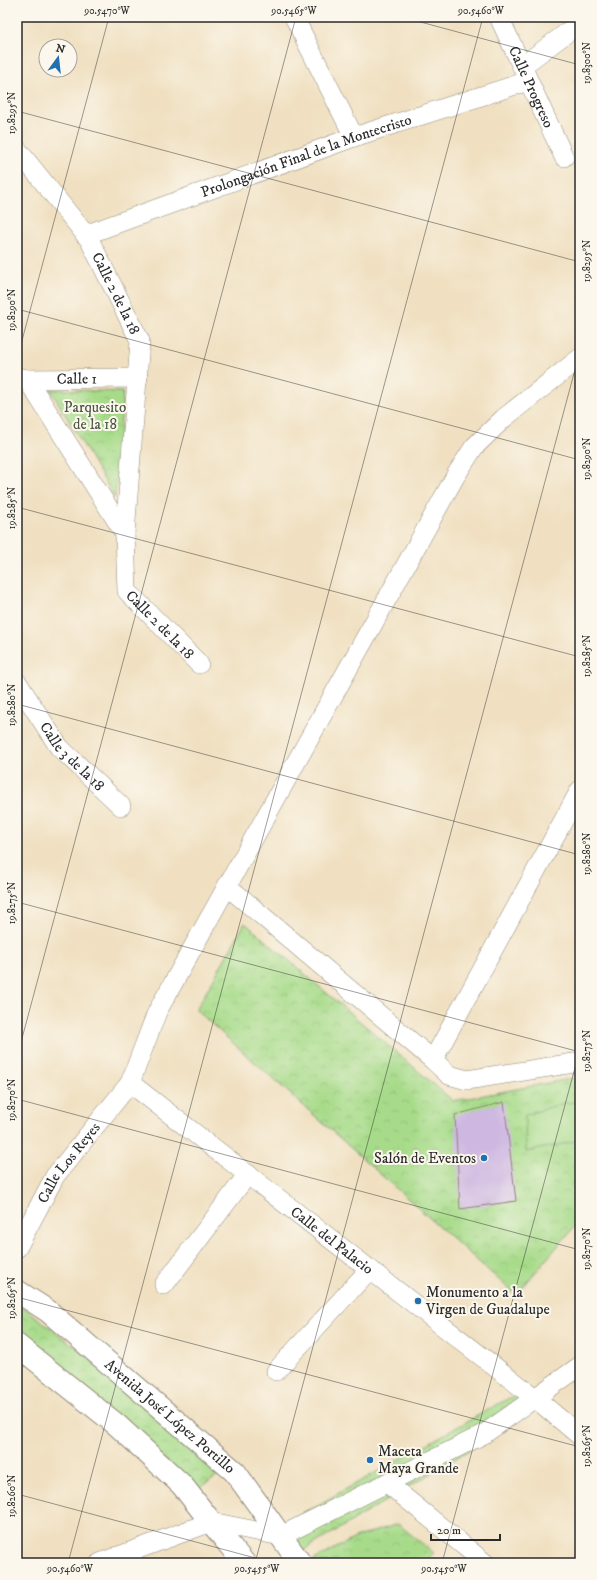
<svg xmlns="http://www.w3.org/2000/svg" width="597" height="1580" viewBox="0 0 597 1580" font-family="'IM FELL DW Pica',serif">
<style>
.park{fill:url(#park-crowns);stroke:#69835a}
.garden{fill:#a7db8a;stroke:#69835a}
.building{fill:#ceb7e1}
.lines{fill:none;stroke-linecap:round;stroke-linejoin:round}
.minor-casing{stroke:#8e8676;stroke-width:20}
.secondary-casing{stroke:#8e8676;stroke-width:24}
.minor{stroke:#fff;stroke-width:19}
.secondary{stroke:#fff;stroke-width:22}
.ticks{fill:none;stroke:#2b2b2b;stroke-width:1;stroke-opacity:0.45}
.poi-dot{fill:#1f6fb2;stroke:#fbf7ec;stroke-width:1.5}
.labels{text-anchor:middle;stroke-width:4;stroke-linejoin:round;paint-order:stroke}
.street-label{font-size:15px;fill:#2b2b2b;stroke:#fbf7ec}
.park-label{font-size:15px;fill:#4a5743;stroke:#fbf7ec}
.poi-label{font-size:15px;fill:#2b2b2b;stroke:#fbf7ec;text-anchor:start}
.neatline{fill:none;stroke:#2b2b2b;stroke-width:1.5}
.ticks-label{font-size:10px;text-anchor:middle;fill:#2b2b2b}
</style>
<defs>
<pattern id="park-crowns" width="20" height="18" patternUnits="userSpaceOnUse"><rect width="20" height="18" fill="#a7db8a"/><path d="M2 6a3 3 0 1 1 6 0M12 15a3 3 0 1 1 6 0" fill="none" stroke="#90bc77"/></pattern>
</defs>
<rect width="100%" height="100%" fill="#fbf7ec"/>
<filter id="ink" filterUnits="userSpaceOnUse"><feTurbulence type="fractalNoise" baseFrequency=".025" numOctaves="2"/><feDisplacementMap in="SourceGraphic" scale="8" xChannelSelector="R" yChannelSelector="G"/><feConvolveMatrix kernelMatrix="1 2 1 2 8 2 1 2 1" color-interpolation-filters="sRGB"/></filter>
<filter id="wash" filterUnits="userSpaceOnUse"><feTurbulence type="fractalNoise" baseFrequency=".012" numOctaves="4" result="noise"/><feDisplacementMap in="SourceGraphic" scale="16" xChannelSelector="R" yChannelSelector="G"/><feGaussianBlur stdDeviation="0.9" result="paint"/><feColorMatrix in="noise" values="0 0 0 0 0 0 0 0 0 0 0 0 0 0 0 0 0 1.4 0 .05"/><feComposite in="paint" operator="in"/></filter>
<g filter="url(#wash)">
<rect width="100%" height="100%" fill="#f0e0c1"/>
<path class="park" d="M50,389L123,392L115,498Z
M245,923L453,1101L580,1077V1220L516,1295L196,1010Z
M17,1302L101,1367L220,1475L199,1488L17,1337Z
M520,1392L537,1409L301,1552L280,1526Z
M398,1524L434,1553L424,1563H313L312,1561L357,1537Z"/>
<path class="garden" d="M580,1101V1140L526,1152L525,1115L561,1104Z"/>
<g id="blocks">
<path class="building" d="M504,1102L516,1201L460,1209L455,1115Z"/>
</g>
</g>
<g filter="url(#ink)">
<use href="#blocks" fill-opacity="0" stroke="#8e8676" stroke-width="1"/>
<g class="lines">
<g class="minor-casing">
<g id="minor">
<path d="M294,17L354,137"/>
<path id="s1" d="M499,17L564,157"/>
<path d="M522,66L580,23"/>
<path id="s2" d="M17,149L89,239L140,341L125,534L127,591L199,664"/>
<path id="s3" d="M85,235L354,137L528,81"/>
<path id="s4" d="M17,377L27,379L138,378"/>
<path d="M27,379L125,534"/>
<path id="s5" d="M17,682L59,747L121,806"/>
<path d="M227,886L433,1060L449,1075L467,1080L580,1062"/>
<path d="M433,1060L580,790"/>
<path id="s6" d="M130,1083L535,1398L580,1436"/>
<path id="s7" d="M17,1248L55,1176L130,1083L157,1012L456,475L474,447L504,418L580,358"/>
<path d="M164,1285L248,1174"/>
<path d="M276,1371L370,1269"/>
<path d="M387,1483L485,1563"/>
<path d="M100,1563L211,1522L281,1536L484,1434L580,1366"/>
</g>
</g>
<g class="secondary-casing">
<g id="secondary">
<path id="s8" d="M17,1291L48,1311L235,1472L300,1563"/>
<path d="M17,1345L117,1425L182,1485L211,1522L244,1563"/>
</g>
</g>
<use href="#minor" class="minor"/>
<use href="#secondary" class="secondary"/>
</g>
</g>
<path class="ticks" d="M402,17L580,65M17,111L580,262M17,309L580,460M17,359L109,17M17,507L580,657M17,704L580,855M17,902L580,1052M17,1057L296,17M17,1099L580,1250M17,1297L580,1447M17,1494L274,1563M68,1563L483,17M255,1563L580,351M442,1563L580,1049"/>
<g class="poi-dot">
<circle cx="484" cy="1158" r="4"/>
<circle cx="418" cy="1301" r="4"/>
<circle cx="370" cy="1460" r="4"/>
</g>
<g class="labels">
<g class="street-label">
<text dy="5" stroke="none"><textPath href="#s1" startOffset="77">Calle Progreso</textPath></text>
<text dy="5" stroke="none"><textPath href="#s3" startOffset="235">Prolongación Final de la Montecristo</textPath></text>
<text dy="5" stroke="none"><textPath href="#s2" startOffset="176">Calle 2 de la 18</textPath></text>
<text dy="5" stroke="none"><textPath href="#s4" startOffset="60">Calle 1</textPath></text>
<text dy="5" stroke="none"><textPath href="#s2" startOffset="527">Calle 2 de la 18</textPath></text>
<text dy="5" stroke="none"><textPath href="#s5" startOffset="93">Calle 3 de la 18</textPath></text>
<text dy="5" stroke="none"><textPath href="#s7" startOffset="100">Calle Los Reyes</textPath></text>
<text dy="5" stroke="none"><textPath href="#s6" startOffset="256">Calle del Palacio</textPath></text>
<text dy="5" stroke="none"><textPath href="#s8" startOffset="198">Avenida José López Portillo</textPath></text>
</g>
<g class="park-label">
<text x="95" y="412">Parquesito<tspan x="95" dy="17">de la 18</tspan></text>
</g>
<g class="poi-label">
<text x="476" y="1163" text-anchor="end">Salón de Eventos</text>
<text x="426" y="1297">Monumento a la<tspan x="426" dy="17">Virgen de Guadalupe</tspan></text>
<text x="378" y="1456">Maceta<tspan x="378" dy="17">Maya Grande</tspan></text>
</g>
</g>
<rect width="597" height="1580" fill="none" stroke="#fbf7ec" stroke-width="44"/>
<g transform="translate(58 58) rotate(15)"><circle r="19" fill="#fbf7ec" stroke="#a8a59f"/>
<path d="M0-3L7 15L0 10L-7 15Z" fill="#1f6fb2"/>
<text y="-6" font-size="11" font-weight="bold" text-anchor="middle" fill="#2b2b2b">N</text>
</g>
<path d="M431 1534v6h69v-6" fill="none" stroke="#2b2b2b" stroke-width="2"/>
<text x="437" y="1534" font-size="12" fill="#2b2b2b" stroke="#fbf7ec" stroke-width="3" paint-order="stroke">20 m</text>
<rect x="22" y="22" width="553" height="1536" class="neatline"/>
<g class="ticks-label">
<text x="107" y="14">90.5470°W</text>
<text x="294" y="14">90.5465°W</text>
<text x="481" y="14">90.5460°W</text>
<text transform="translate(586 63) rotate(-90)" y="4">19.8300°N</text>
<text transform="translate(11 113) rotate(-90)" y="4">19.8295°N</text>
<text transform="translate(586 261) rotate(-90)" y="4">19.8295°N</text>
<text transform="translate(11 310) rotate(-90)" y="4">19.8290°N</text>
<text transform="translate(586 459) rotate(-90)" y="4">19.8290°N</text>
<text transform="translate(11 508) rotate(-90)" y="4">19.8285°N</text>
<text transform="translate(586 656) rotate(-90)" y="4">19.8285°N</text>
<text transform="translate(11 705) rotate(-90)" y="4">19.8280°N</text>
<text transform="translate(586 854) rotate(-90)" y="4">19.8280°N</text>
<text transform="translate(11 903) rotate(-90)" y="4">19.8275°N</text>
<text transform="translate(586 1051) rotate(-90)" y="4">19.8275°N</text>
<text transform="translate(11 1100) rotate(-90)" y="4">19.8270°N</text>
<text transform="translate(586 1249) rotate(-90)" y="4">19.8270°N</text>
<text transform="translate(11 1298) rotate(-90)" y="4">19.8265°N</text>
<text transform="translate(586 1446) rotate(-90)" y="4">19.8265°N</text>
<text transform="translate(11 1496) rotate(-90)" y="4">19.8260°N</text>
<text x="70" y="1572">90.5460°W</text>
<text x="257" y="1572">90.5455°W</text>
<text x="444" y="1572">90.5450°W</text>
</g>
</svg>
